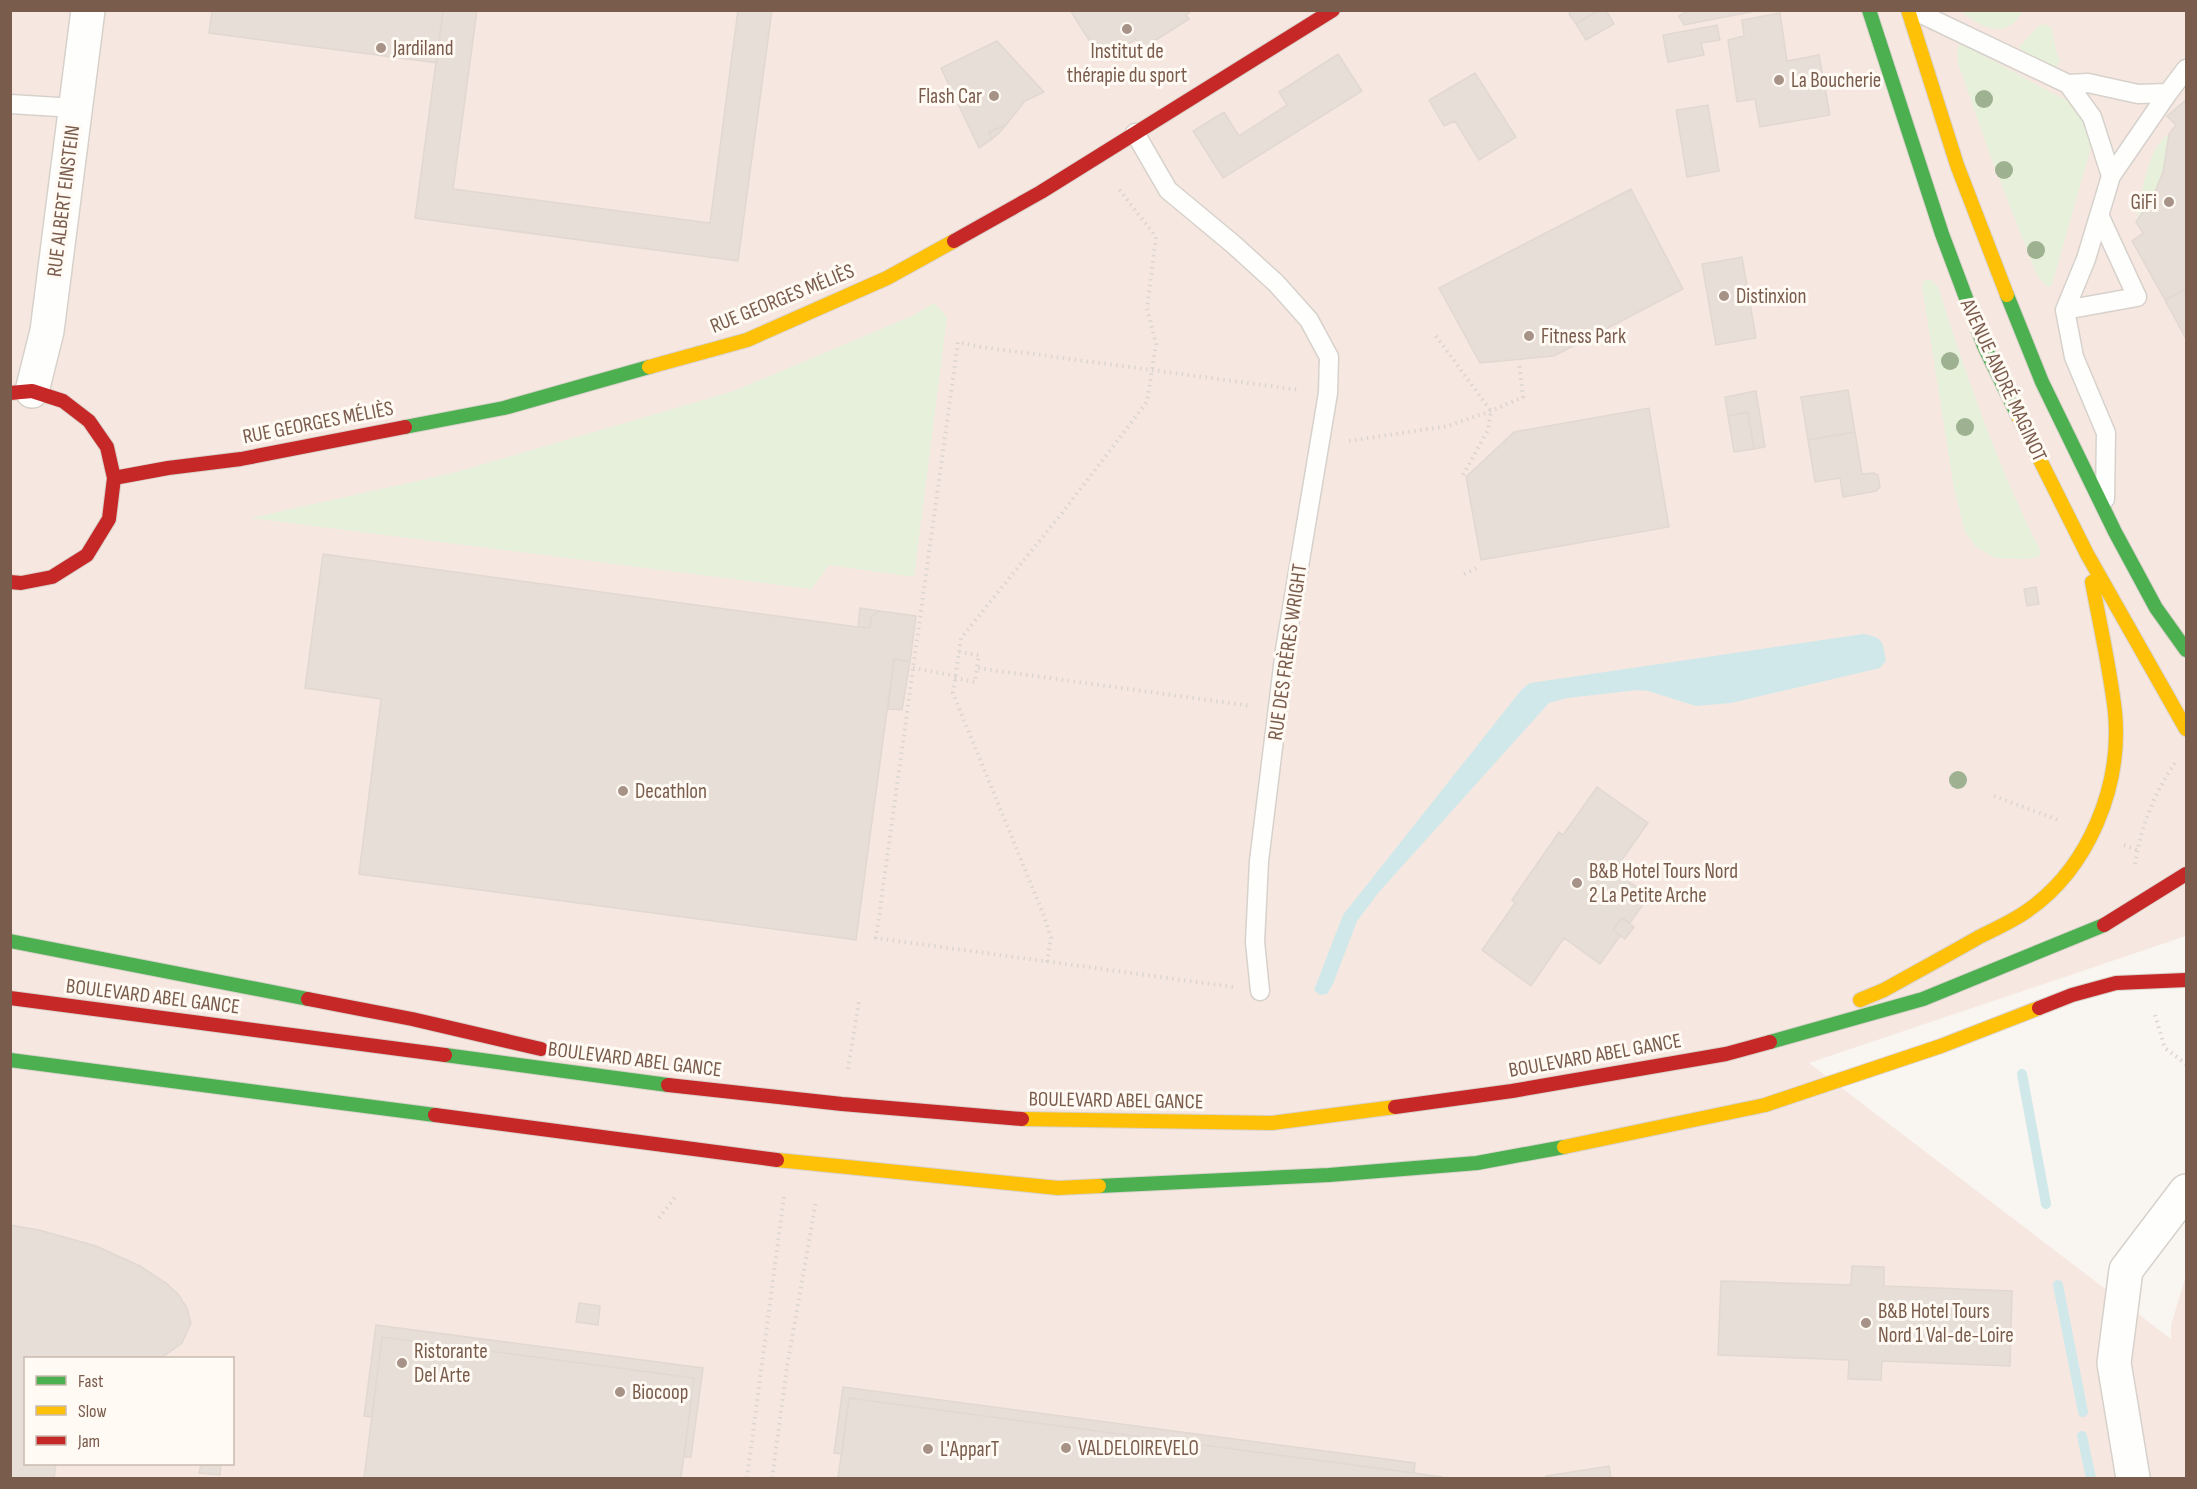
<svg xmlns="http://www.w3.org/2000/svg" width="2197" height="1489" viewBox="0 0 2197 1489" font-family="'Sofia Sans Condensed',sans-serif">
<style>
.commercial{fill:#f6e8e1;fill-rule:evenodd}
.green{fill:#e7f0db}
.water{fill:#d0e8ea}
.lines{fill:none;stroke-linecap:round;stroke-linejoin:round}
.stream{stroke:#d0e8ea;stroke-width:10}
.building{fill:#e6ded7;stroke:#e2d8d2;stroke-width:1.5}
.lane-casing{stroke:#d7d1cb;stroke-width:21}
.street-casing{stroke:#d7d1cb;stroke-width:36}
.fast-casing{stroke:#d9d2cb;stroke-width:16}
.slow-casing{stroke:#d9d2cb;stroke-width:16}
.jam-casing{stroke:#d9d2cb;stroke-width:16}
.path{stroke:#dcd5d0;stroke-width:4;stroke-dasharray:1.5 4.5;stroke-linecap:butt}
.lane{stroke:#fefefd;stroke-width:18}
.street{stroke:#fefefd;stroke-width:33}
.fast{stroke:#4caf50;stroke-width:14}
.slow{stroke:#ffc107;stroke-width:14}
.jam{stroke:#c62828;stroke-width:14}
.tree{fill:#9eb190}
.poi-dot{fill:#a69286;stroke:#fffaf3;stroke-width:2}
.labels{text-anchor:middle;stroke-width:6;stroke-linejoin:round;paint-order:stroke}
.poi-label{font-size:21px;fill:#7a5c4d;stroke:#fffaf3;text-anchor:start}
.street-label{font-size:21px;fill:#7a5c4d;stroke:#fffaf3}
</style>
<rect width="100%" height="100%" fill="#f9f5f0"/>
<path class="commercial" d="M10,11H2186V936L1809,1063L2171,1339V1325L2186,1275V1478H11ZM26,1358H232V1464H26Z"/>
<path class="green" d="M1960,11H2023C2005,41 1982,28 1960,11Z
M2046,24L2052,29L2056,51L2060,60L2056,67C2044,66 2026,57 2019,47L2039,26Z
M1960,43L2071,103C2083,117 2089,129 2091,147L2052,285L2048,287L2041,281L2036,273L1990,155L1958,63L1957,51Z
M2169,134C2166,171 2157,192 2136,222C2141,198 2147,147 2169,134Z
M1924,280H1931L1938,287C1967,377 1997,466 2040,550L2041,554L2038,557L2027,559L1995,558L1976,547L1965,532L1954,488L1922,286Z
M934,303L947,317L914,577L829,565L811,589L251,518L453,473L734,391L912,316Z"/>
<path class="water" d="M1863,634C1883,637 1883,642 1886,661L1880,668L1731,703L1696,706L1648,691L1638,690L1567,698L1549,703L1379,892L1357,921L1333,984L1327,994L1320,995L1314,990L1343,915L1522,689L1530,683Z"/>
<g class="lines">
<path class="stream" d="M2022,1074L2046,1204
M2058,1285L2083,1412
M2082,1436L2091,1478"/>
</g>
<path class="building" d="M212,10H443L437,63L209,33Z
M443,10H477L453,189L710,223L738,10H772L738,261L415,218Z
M1070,10H1192L1186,15L1189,19L1142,49L1136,39L1102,61Z
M1574,10H1599L1576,24L1569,14Z
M1599,10H1606L1614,24L1586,40L1576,24Z
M1688,10H1761L1684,25L1679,16Z
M1780,13L1787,61L1819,55L1830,115L1760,127L1755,99L1737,102L1728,40L1744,36L1742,20Z
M1717,25L1720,40L1701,43L1704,55L1668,62L1663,35Z
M997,41L1044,92L1025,101L1006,125L989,132L992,139L979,148L941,68Z
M1338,54L1362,91L1223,178L1193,131L1224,112L1239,136L1287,105L1279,92Z
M1475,73L1516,137L1479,160L1455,121L1444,126L1429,100Z
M2186,100V289L2165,300L2132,241L2143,233L2136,222L2153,197L2163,172L2169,134L2176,125L2167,116Z
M1708,105L1719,171L1687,177L1676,110Z
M1006,125L999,133L992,139L989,132Z
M1631,189L1683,289L1554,356L1480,363L1439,288Z
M1742,257L1756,338L1716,345L1702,264Z
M2186,289V339L2165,300Z
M1848,390L1855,432L1808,440L1801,397Z
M1756,391L1765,447L1754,449L1748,412L1728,416L1725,397Z
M1649,408L1669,527L1481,560L1466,477L1514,432Z
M1748,412L1754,449L1734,452L1728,416Z
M1855,432L1862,474L1874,473L1878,475L1880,487L1876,491L1843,497L1840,478L1815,482L1808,440Z
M323,554L858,627L870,628L871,617L880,611L916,616L910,662L894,659L856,940L359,874L381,699L305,688Z
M2036,587L2039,604L2027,606L2024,589Z
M860,608L880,611L871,617L870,628L858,627Z
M894,659L910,662L902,710L888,709Z
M1597,787L1648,823L1614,871L1649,896L1630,923L1622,918L1613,930L1620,936L1600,964L1564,938L1531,986L1482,950L1515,903L1512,900L1559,832L1563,835Z
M1622,918L1634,927L1625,939L1613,930Z
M10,1225L39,1230L96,1246L140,1266L166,1283L178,1294L187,1308L191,1323L182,1343L161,1358H26V1464H56L54,1478H10Z
M1852,1266L1884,1267V1286L2012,1291L2010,1366L1882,1361L1881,1380L1848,1379L1849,1360L1718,1355L1721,1281L1851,1285Z
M579,1303L600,1306L598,1325L576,1322Z
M376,1325L703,1368L691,1457H684L694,1378L382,1337L372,1417L364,1416Z
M382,1337L694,1378L681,1478H364Z
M843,1387L1415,1463L1414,1473L849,1398L842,1454L834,1453Z
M849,1398L1414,1473L1442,1477V1478H838Z
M201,1464H221L220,1475L199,1473Z
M1609,1466L1611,1478H1547L1546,1476Z"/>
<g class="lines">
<g class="lane-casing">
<path id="lane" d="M1913,10L2068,84L2092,117L2111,176L2086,259L2065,310L2074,357L2106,433L2105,499
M2068,84L2088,83L2138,94L2168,93
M10,104L75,108
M1135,133L1168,190L1233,244L1276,283L1309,320L1329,357L1328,393L1285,650L1259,861L1255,942L1260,991
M2111,176L2168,93L2186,69
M2065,310L2137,297L2100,217"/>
</g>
<g class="street-casing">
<path id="street" d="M32,391L47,331L88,10
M2133,1478L2114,1363L2126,1270L2186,1191"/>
</g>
<g class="fast-casing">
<path id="fast" d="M1869,10L1942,234L1984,346L2018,416
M2007,295L2042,382L2115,532L2156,608L2186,650
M405,427L504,408L649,367
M10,941L308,999
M1770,1042L1923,999L2104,925
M445,1055L668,1085
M10,1060L435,1115
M1099,1186L1329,1175L1477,1163L1564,1147"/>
</g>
<g class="slow-casing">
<path id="slow" d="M1908,10L1957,165L2007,295
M649,367L747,340L887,278L954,241
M2018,416L2087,554L2186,729
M1860,1000L1884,990C1916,972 1948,955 1979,937C1995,929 2013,921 2027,911C2089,868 2122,786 2115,712C2110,668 2100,625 2092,582
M1022,1119L1272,1123L1395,1107
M1564,1147L1765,1105L1941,1046L2039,1008
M777,1160L1058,1188L1099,1186"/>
</g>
<g class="jam-casing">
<path id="jam" d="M954,241L1041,192L1333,10
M10,393L32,391L63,401L89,421L107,447L114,478L109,519L87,555L52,577L21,583L10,582
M114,478L168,468L241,459L405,427
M2104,925L2186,874
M10,998L445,1055
M308,999L412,1019L541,1049
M2039,1008L2072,995L2116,983L2186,980
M668,1085L842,1104L1022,1119
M1395,1107L1512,1091L1726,1054L1770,1042
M435,1115L777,1160"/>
</g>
<path class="path" d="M1436,336L1491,411L1488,430L1462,477
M1349,441L1448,426L1491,411L1523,397L1519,362
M1464,574L1479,567
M959,652L979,655L977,668
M913,668L956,676
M955,678L975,682L977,668L1251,706
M1994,796L2061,821
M2124,845L2137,850
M2135,864C2140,829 2155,791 2175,763
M1047,962L1051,938L1044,916L953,693L961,638L1062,513L1147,402L1156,344L1147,308L1156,237L1118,188
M1233,987L876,938L958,342L981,347L1300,390
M2155,1015L2165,1048L2186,1064
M848,1069L859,1001
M659,1218L676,1196
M747,1478L784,1196
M772,1478L787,1367L816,1201"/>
<use href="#lane" class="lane"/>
<use href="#street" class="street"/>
<use href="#fast" class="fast"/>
<use href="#slow" class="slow"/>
<use href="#jam" class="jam"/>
</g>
<g class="tree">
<circle cx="1984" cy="99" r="9"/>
<circle cx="2004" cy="170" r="9"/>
<circle cx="2036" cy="250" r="9"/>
<circle cx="1950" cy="361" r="9"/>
<circle cx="1965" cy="427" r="9"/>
<circle cx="1958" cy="780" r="9"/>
</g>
<g class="poi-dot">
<circle cx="1127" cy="29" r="6"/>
<circle cx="381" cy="48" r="6"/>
<circle cx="1779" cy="80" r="6"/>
<circle cx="994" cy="96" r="6"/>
<circle cx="2169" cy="202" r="6"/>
<circle cx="1724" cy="296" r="6"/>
<circle cx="1529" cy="336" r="6"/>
<circle cx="623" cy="791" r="6"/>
<circle cx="1577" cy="883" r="6"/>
<circle cx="1866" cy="1323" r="6"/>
<circle cx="402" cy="1363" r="6"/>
<circle cx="620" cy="1392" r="6"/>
<circle cx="1066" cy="1448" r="6"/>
<circle cx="928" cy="1449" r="6"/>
</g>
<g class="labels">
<g class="poi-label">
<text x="393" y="55">Jardiland</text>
<text x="1127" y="58" text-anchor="middle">Institut de<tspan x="1127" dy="24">thérapie du sport</tspan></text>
<text x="1791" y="87">La Boucherie</text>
<text x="982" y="103" text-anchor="end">Flash Car</text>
<text x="2157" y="209" text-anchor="end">GiFi</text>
<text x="1736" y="303">Distinxion</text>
<text x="1541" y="343">Fitness Park</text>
<text x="635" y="798">Decathlon</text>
<text x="1589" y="878">B&amp;B Hotel Tours Nord<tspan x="1589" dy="24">2 La Petite Arche</tspan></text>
<text x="1878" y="1318">B&amp;B Hotel Tours<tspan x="1878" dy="24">Nord 1 Val-de-Loire</tspan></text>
<text x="414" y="1358">Ristorante<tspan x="414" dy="24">Del Arte</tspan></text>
<text x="632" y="1399">Biocoop</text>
<text x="1078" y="1455">VALDELOIREVELO</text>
<text x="940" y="1456">L'ApparT</text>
</g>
<g class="street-label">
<text transform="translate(63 201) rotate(-83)" y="7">RUE ALBERT EINSTEIN</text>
<text transform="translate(782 298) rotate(-22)" y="7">RUE GEORGES MÉLIÈS</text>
<text transform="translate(2004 380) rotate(65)" y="7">AVENUE ANDRÉ MAGINOT</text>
<text transform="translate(318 422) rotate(-11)" y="7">RUE GEORGES MÉLIÈS</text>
<text transform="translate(1287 652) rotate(-82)" y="7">RUE DES FRÈRES WRIGHT</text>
<text transform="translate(153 996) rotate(7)" y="7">BOULEVARD ABEL GANCE</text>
<text transform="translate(1595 1055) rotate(-10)" y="7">BOULEVARD ABEL GANCE</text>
<text transform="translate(635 1059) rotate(7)" y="7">BOULEVARD ABEL GANCE</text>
<text transform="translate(1116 1100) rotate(1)" y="7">BOULEVARD ABEL GANCE</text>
</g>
</g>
<rect width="2197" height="1489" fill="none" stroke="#7a5c4d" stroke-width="24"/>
<rect x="24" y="1357" width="210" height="108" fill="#fffaf3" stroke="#cabbb1" stroke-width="1.5"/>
<rect x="36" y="1376" width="30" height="9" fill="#4caf50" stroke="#cabbb1" stroke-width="1.5"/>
<text x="78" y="1387" font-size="18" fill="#7a5c4d">Fast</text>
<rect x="36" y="1406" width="30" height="9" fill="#ffc107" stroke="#cabbb1" stroke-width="1.5"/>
<text x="78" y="1417" font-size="18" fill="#7a5c4d">Slow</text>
<rect x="36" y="1436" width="30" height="9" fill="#c62828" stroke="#cabbb1" stroke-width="1.5"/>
<text x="78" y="1447" font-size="18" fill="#7a5c4d">Jam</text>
</svg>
